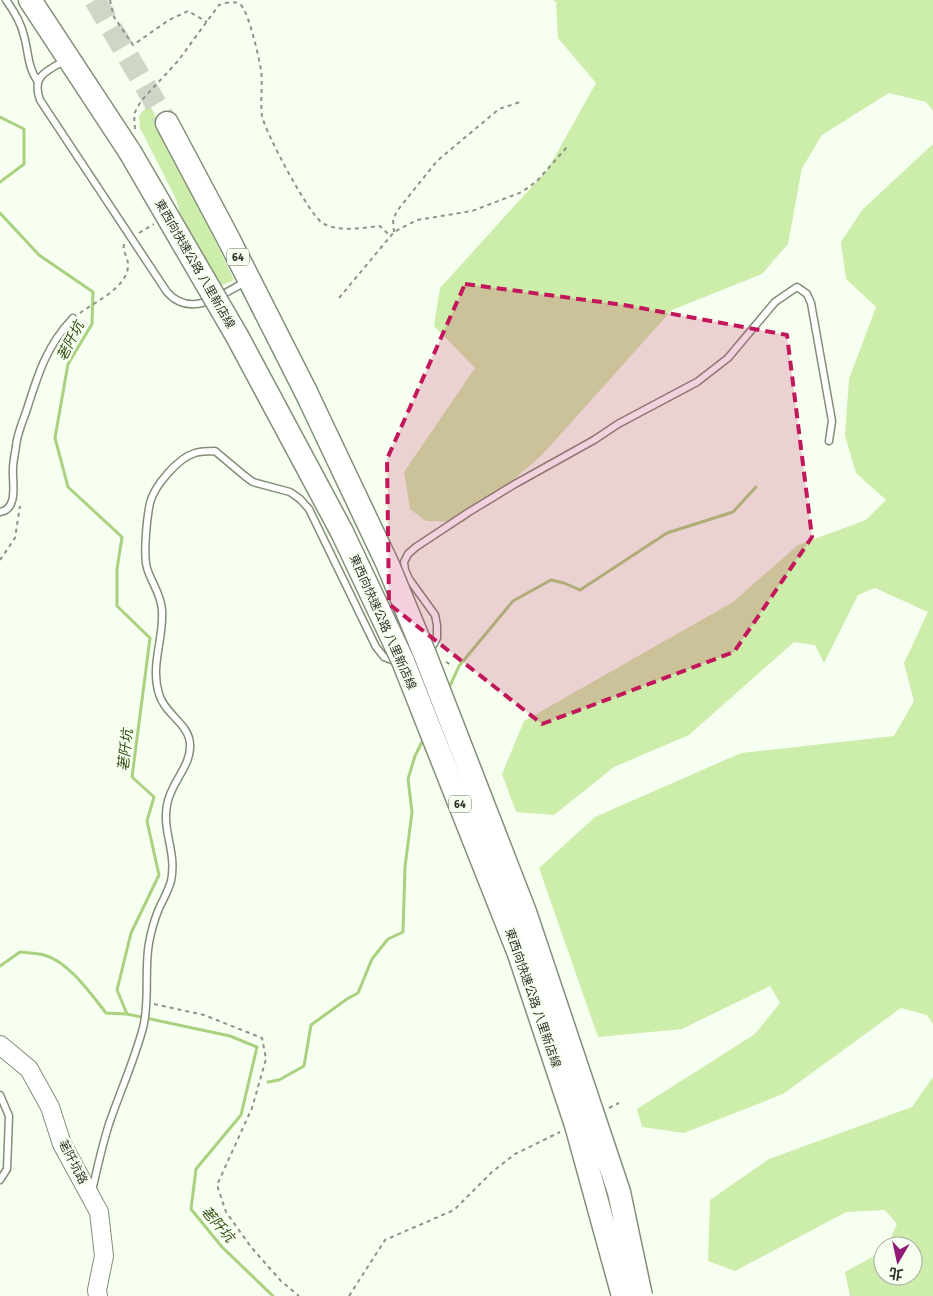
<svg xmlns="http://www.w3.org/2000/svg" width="933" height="1296" viewBox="0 0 933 1296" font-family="Signika,'Noto Sans TC',sans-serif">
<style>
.green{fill:#cdedab}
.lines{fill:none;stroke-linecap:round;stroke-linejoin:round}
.stream{stroke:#aad17f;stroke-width:3}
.highway-tunnel{stroke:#cfd6c8;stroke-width:22;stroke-dasharray:22 11;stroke-linecap:butt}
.lane-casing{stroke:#838f78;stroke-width:9}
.secondary-casing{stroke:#838f78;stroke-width:20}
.highway-casing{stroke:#838f78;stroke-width:25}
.path{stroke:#8d9387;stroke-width:2;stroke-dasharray:4 4;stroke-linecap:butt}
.lane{stroke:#fff;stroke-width:6}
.secondary{stroke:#fff;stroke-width:18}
.highway{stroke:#fff;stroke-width:22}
.highway-bridge-casing{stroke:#838f78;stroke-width:25;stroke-linecap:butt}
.highway-bridge{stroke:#fff;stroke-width:22}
.marked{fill:#c2185b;fill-opacity:0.2;stroke:#c2185b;stroke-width:4;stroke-dasharray:10 6;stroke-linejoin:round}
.labels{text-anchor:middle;stroke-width:5;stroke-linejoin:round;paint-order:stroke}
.shield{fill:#f7fff0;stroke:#6b7165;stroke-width:1}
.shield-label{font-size:11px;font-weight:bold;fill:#2f342a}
.street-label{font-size:12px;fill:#2f342a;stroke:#f7fff0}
.water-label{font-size:14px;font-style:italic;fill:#344b12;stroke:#f7fff0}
</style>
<rect width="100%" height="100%" fill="#f7fff0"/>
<path class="green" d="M553,0H933V111L926,102L889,93L822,135L802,168L788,244L762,274L672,310L542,455L464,522L426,521L410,509L404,472L475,368L434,326L440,288L548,169L596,83L558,38L556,2Z
M149,103L234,280L220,286L180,214L176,199L140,128L139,116Z
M933,144V1024L927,1015L901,1008L783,1094L684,1133L642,1127L637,1109L755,1034L780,1003L770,986L682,1029L598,1037L539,868L595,817L741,753L894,736L914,701L904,663L928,612L875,588L858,595L824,663L815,645L794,642L689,735L614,767L554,815L516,812L502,774L524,721L733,602L798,545L866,520L886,500L856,473L845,436L849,379L876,307L846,279L841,242L862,210Z
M933,1077V1296H850L845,1272L883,1251V1276H913V1246H887L897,1224L885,1210L846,1212L735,1271L708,1261L710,1200L769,1159L912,1107Z"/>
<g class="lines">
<path class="stream" d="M0,117L24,129V164L0,182
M0,213L39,255L93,292L92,324L68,364L55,438L68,487L122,537L117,569V606L150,638L132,777L154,797L147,821L159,875L131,933L117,990L127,1014L230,1036L257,1047L241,1115L196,1169L191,1209L222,1247L273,1296
M448,690L459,666L513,601L551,580L564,583L580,590L667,533L733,512L756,487
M0,966L20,952C28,953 36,953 44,955C68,961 91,994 106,1013L127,1014
M268,1082L279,1080L304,1066L311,1025L347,999L358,993L372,959L388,939L403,932L405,867L412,812L408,779L415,756L424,738"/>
<path class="highway-tunnel" d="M95,0L167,123"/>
<g class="lane-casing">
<path id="lane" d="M6,0C14,11 21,22 24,36C29,53 27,66 38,82
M66,60C47,71 31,75 40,100L167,292C191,319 220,295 247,281
M0,512C19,509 12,482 13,469C13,461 15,454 16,446C17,434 23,421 27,409C38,374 47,345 73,318
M407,663L421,658L431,649L437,638V625L435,615L409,579L405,570L404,562L408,554L416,547L469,512L515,484L594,440L618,424L697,382L728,358L775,302L797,287L807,294L811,303L832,421L829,441
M0,1095L9,1116L7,1169L0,1180
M92,1191C97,1169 102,1146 109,1124C120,1092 134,1061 143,1028C150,1000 144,971 149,943C151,932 154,921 158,911C162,901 168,892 171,881C177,852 162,832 167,805C170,783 191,767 190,745C190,724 165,715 159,694C150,665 164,639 162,610C161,594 151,582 147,568C143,554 147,517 150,503C154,486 178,458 195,453C201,451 209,451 215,451L246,477L253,482L290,492L300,499L309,509L376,647L384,657L397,662"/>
</g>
<g class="secondary-casing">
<path id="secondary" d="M0,1045L29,1069L50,1107L62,1144L99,1212L104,1256L97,1290L98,1296"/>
</g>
<g class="highway-casing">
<path id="highway" d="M30,0L130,152
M167,123L227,236L306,392"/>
</g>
<path class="path" d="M110,0L114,17L133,45L169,20L188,11L207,22
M135,129L134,114L141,101L178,61L219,5C226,3 235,0 241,5C249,13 259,58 261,70C263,85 260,101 262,116C265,132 311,219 324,224C341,232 362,228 380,226L390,236
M394,232L393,220L397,211L437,161L499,109L520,102
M139,233L154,224
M339,298L394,232L417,220L472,211L522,192L537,181L567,147
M80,313C95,302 126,288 128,267C129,258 122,252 124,244
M0,560L15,538L20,506
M446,662L453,666
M154,1004L204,1015L262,1038L266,1059L252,1108L217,1185L226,1212L251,1247L281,1281L299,1296
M609,1108L619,1103
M349,1296L385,1240L454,1210L492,1172L515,1154L560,1132"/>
<use href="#lane" class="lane"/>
<use href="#secondary" class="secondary"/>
<use href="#highway" class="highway"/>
<g class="highway-bridge-casing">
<path id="highway-bridge" d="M130,152L237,336L342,532L403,661L519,954L576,1125L623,1296
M306,392L388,565L426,657L525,912L619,1192L641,1296"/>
</g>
<use href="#highway-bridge" class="highway-bridge"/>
</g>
<path class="marked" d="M465,284L624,305L787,335L812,537L734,652L542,724L389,604L387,459Z"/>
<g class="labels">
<g class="shield">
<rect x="227" y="248.5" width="22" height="17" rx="4"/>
<rect x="449" y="795.5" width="22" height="17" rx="4"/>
</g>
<g class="shield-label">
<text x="238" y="261">64</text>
<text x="460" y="808">64</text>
</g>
<g class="street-label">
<text transform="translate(195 264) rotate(60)" y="4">東西向快速公路 八里新店線</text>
<text transform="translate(383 622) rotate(66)" y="4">東西向快速公路 八里新店線</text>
<text transform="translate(533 998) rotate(71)" y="4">東西向快速公路 八里新店線</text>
<text transform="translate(73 1162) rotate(63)" y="4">荖阡坑路</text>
</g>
<g class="water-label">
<text transform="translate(70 341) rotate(-63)" y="5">荖阡坑</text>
<text transform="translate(125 750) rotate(-84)" y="5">荖阡坑</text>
<text transform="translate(218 1224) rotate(49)" y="5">荖阡坑</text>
</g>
</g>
<g transform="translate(898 1261) rotate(189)"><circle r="24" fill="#f7fff0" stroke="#a7aea1"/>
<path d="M0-4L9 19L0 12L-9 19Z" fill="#921a77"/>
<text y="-8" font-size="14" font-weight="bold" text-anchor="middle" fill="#2f342a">北</text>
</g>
</svg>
